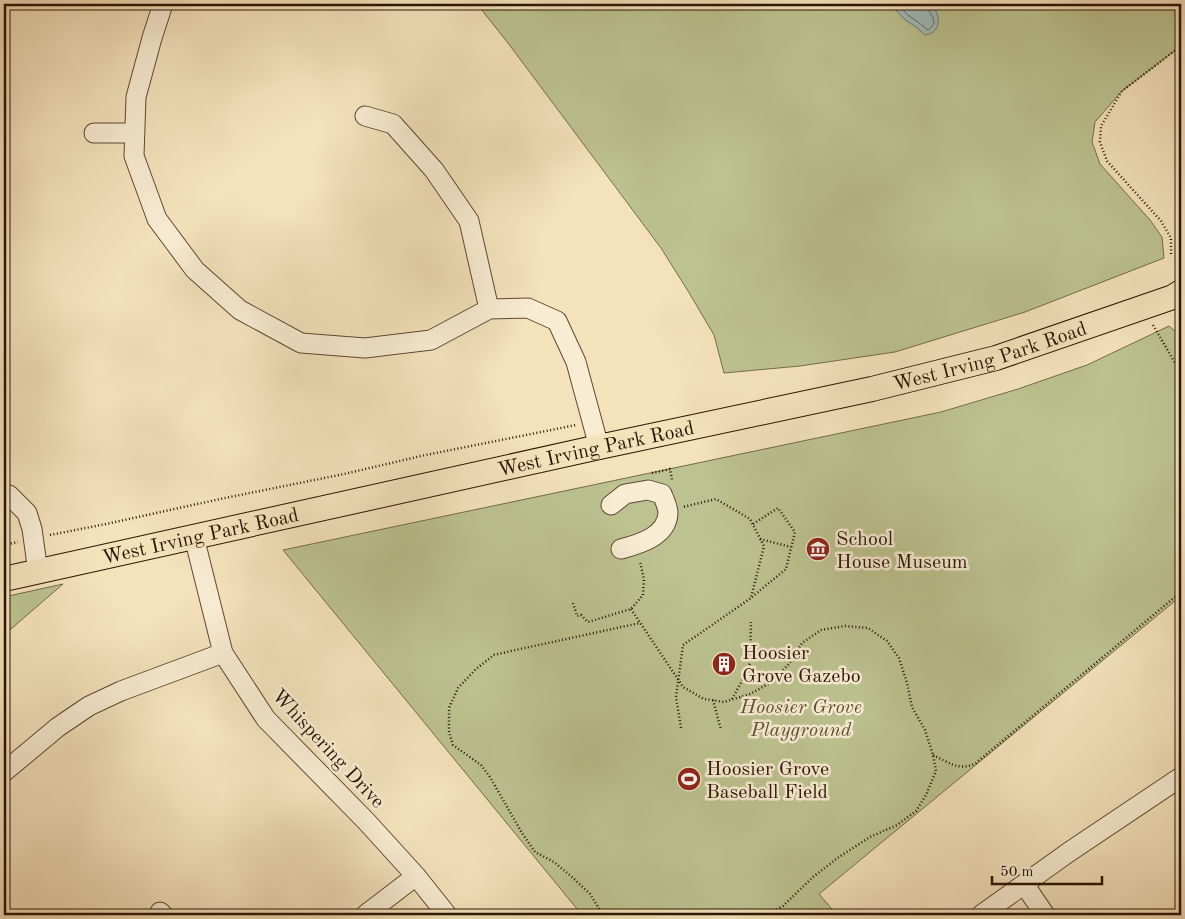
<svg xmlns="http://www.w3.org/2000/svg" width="1185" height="919" viewBox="0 0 1185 919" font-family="'Old Standard TT',serif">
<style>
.green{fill:#bcc390;stroke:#746c4a}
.water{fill:#9fbcba;stroke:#717972}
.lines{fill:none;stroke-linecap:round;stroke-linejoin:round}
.shore{stroke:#656860;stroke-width:1}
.minor-casing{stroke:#5d4832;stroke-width:21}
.major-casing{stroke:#2b1405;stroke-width:26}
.path{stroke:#2b1405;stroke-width:2.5;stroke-dasharray:1 2.5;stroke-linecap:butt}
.minor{stroke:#f8ecd3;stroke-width:19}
.major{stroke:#f4e2bb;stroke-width:24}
.labels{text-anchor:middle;stroke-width:5;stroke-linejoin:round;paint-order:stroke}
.street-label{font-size:20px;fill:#2b1405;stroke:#f8ecd3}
.poi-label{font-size:20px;fill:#2b1405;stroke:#f8ecd3;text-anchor:start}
.park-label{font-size:20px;font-style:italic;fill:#5e5136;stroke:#f8ecd3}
</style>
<rect width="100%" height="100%" fill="#f4e2bb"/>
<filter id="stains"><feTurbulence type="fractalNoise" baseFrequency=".004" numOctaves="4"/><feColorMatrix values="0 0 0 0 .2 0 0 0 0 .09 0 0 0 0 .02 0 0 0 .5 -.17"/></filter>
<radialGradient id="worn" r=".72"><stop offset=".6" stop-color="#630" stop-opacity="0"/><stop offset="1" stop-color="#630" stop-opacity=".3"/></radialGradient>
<path class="green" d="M477,4H1181V46L1122,91L1095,122L1092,142L1100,164L1150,220L1162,237L1164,258L1025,312L895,352L800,366L724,373L714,335L688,291L661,248L508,43Z
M1169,326L1181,336V596L819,894L837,915H582L283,550L941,412L1018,389L1087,365Z
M63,584L4,635V597Z"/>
<path class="water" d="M901,4H930C933,7 936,10 937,14C941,24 936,34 925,35L916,27L905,20L896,10Z"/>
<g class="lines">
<path class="shore" d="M904,4L903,10L909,16L918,22L928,30C941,21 928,14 926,4"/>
<g class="minor-casing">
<path id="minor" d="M163,4L152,38L136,97L134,156L157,219L195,270L240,310L301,343L365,348L431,340L489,309L528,308L557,321L576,362L599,447
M365,116L393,124L434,170L469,221L489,309
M94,133H135
M9,495L27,513L32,529L38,572
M611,505L625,494L648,490L662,494C664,499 668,507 668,513C667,536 640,544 621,549
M194,537L223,653L266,719L366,821L416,876L447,915
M4,772L58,727L89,706L121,691L223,653
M1024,884L1045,915
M160,912L163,915
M365,915L416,876
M981,915L1069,852L1181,777"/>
</g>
<g class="major-casing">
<g id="major">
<path id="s1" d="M4,579L599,447L872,389L996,358L1173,297L1181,292"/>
</g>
</g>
<path class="path" d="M1171,254V238L1161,221L1107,161L1100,142L1101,126L1122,91L1181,46
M1153,325L1175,363L1181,370
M652,473L670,469L672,480
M50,535L106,524L225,498L344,474L421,456L576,425
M760,539L791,547
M4,545L18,542
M752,597L786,569L795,532L778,508L753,524
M573,603L577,616L581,615L588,622L631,609L643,595L644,580L640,561
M631,609L683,687L704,699L724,702L750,694L770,683L789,664L802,643L821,630L845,626L868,628L887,641L899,658L907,683L912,707L925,730L933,755L936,771L926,795L916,811L897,825L870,837L839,857L813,877L783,906L767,915
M741,698L758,701L767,705
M732,699L742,681L750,663L751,622
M713,700L721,730
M681,728L676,697L683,645L751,598L764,546L750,519L716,499L683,507
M933,755C948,762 960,772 976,763L1181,592
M603,915L590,894L572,877L554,862L535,852L522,833L490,777L481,765L453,745L449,732V708L458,688L476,669L494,655L511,651L640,623"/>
<use href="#minor" class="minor"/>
<use href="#major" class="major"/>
</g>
<defs>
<g id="museum-disc" transform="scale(1.25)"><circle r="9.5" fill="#8f2418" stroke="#f8ecd3"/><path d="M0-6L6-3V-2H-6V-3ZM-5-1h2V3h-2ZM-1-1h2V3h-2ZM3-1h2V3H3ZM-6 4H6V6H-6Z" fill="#fff"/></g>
<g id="building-disc" transform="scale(1.25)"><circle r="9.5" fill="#8f2418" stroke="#f8ecd3"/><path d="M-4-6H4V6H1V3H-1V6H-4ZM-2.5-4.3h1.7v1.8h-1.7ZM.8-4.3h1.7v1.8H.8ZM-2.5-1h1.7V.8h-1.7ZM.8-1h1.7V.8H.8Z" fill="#fff"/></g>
<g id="stadium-disc" transform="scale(1.25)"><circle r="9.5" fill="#8f2418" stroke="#f8ecd3"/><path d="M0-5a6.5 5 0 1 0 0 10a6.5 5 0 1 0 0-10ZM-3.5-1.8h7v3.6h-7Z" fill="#fff"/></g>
</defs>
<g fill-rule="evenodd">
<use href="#museum-disc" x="818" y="549"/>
<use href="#building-disc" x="724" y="664"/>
<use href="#stadium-disc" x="689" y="779"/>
</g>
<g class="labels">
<g class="street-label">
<text dy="7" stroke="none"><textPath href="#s1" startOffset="1011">West Irving Park Road</textPath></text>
<text dy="7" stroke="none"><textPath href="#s1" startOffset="606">West Irving Park Road</textPath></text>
<text dy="7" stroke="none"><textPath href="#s1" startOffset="201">West Irving Park Road</textPath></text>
<text transform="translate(329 748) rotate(47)" y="7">Whispering Drive</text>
</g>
<g class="poi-label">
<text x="836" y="545">School<tspan x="836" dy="23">House Museum</tspan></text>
<text x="742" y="659">Hoosier<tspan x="742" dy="23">Grove Gazebo</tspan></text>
<text x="706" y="775">Hoosier Grove<tspan x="706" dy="23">Baseball Field</tspan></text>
</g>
<g class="park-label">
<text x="801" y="713">Hoosier Grove<tspan x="801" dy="23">Playground</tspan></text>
</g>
</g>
<rect width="1185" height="919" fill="none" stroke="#f4e2bb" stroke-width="20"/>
<rect x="5" y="5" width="1175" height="909" fill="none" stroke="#2b1405" stroke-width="2.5"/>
<rect x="10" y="10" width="1165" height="899" fill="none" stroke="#2b1405"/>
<path d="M992 876v8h110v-8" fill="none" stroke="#2b1405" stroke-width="2.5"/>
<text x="1000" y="876" font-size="15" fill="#2b1405" stroke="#f8ecd3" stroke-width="4" paint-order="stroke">50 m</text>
<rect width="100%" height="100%" filter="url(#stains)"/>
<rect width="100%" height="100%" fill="url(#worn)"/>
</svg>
